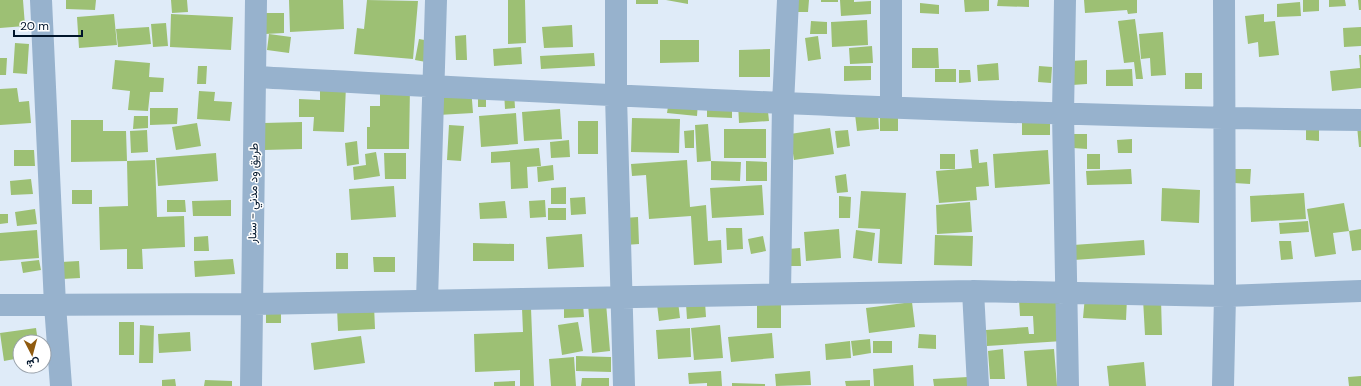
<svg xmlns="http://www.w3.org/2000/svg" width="1361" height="386" viewBox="0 0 1361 386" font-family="'DM Sans',Vazirmatn,sans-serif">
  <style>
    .building { fill: #9dc074 }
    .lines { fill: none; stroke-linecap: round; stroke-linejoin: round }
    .minor { stroke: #97b2cd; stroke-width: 22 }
    .labels { text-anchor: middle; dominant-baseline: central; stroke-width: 3; stroke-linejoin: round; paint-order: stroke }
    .street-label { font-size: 12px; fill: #00152b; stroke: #fff }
  </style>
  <rect width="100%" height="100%" fill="#dfebf8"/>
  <path class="building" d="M0,0H23L25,26L0,28Z
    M66,0H96L95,10L66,9Z
    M171,0H187L188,12L172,13Z
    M289,0H343L344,29L290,32Z
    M367,0L418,1L413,59L354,54L357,28L364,29Z
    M508,0H525L526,43L508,44Z
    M636,0H658V4H636Z
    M666,0H688V4Z
    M795,0H809L808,12H794Z
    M821,0H838V2H821Z
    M840,0H854V2L871,1V14L841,16Z
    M964,0H989V11L965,12Z
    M998,0H1029V7L997,6Z
    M1084,0H1137V13L1128,14L1127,10L1085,13Z
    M1303,0H1319V11L1303,12Z
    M1329,0H1345L1346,6L1329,7Z
    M1358,0H1361V10H1359Z
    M1300,2L1301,16L1277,17V4Z
    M920,3L939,5V14L920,13Z
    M265,13H284V33L265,34Z
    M114,14L117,45L79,48L77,17Z
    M171,14L233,17L231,50L170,47Z
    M1264,14V22L1275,21L1279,55L1259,57L1258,42L1248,44L1245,16Z
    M1135,19L1143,79H1136L1134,62L1124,63L1118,21Z
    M867,20L868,45L832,47L831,22Z
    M811,21L827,22V34H810Z
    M166,23L168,46L153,47L151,24Z
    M572,25L573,47L544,48L542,27Z
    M149,27L151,44L118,47L116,29Z
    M1361,27V46L1344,47L1343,28Z
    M1163,32L1166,75L1151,76L1150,58L1141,59L1139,34Z
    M269,34L291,37L289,53L267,50Z
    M466,35L467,60H456L455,36Z
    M818,36L821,59L808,61L805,38Z
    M419,39L430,41L426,62L415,60Z
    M660,40H699V62L660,63Z
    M15,43L29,44L27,74L13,73Z
    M872,46L873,63L850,64L849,48Z
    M521,47L522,64L494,66L493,49Z
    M912,48H938L939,68H912Z
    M770,49V77H739V50Z
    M594,53L595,66L541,69L540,56Z
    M1359,55H1361V88L1332,91L1330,71L1360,68Z
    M0,58H7L6,75H0Z
    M115,60L150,63L149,77L164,78L163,92H150L148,111L128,110L130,91L112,89Z
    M1087,60V84L1072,85L1071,61Z
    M998,63L999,80L978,81L977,65Z
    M198,66H207L206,84H197Z
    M844,66H871V80L844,81Z
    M1039,66L1052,67L1051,83L1038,82Z
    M935,69H956V82H935Z
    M1132,69L1133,86H1106V70Z
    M959,70H970L971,82L959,83Z
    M1185,73H1202V89H1185Z
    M320,85L346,86L344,132L313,131L314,117H299V99L320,100Z
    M380,86H410L409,149H367V127H370V106H380Z
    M471,87L473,113L438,115L436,90Z
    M17,88L19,102L29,101L31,123L0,125V89Z
    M199,91L215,92L214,101L232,102L230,121L197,119Z
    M478,91H486V107H478Z
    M504,91H514L515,108L505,109Z
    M669,100L698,102L697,116L667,113Z
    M707,100L732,101V118L707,117Z
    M767,102L769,121L739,123L738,103Z
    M150,108H178L177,124L150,125Z
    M560,109L562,139L524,141L522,112Z
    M878,112L879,129L857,131L855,114Z
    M516,113L518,144L481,147L479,116Z
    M880,115H898V131H880Z
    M134,116H148V128L133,129Z
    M632,118L680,119L679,153L631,152Z
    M1022,119H1050V135H1022Z
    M71,120H103V131H126L127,161L71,162Z
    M578,121H598V154H578Z
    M302,122V149L264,150V123Z
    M197,123L201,146L176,150L172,127Z
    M1306,123L1319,124V141L1306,140Z
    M708,124L711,161L697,162L695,125Z
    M449,125L464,126L461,161L447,160Z
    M1357,126H1361V147H1359Z
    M830,128L834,154L794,160L790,134Z
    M724,129H766V158H724Z
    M147,130L148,152L131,153L130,131Z
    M694,130V148H685L684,131Z
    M848,130L850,146L837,148L835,131Z
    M1074,134H1087V149L1073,148Z
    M1132,139V153H1118L1117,140Z
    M569,140L570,157L551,158L550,142Z
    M357,141L359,164L347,166L345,143Z
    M539,148L541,166L527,167L528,188L511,189L510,162L491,163V152Z
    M978,149L979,163L987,162L989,186L976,187L977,200L939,203L936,171L972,168L970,150Z
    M14,150H34L35,166H14Z
    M1048,150L1050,184L995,188L993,154Z
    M376,152L380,176L354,180L353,167L366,165L365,154Z
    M216,153L218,181L158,186L156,158Z
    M384,153H406V179H385Z
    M940,154H955V169H940Z
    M1087,154H1100V169H1087Z
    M155,160L157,217L184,216L185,247L142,249L143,269H127V249L100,250L99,207L128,206L127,161Z
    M687,160L690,207L706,205L708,241L721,240L722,263L694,265L691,216L649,219L646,175L632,176L631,164Z
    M711,161L741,162L740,181L711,180Z
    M746,161L767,162V181H746Z
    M553,165L554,180L538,182L537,167Z
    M1131,169L1132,184L1087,185L1086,171Z
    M1234,169H1251L1250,184L1234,183Z
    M846,174L848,192L837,193L835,176Z
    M31,179L33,194L11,195L10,181Z
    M762,185L764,215L712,218L710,188Z
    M394,186L396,217L351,220L349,189Z
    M566,187V204H551V188Z
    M1162,188L1200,190L1199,223L1161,221Z
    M72,190H92V204H72Z
    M861,191L906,193L902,264L878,263L880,229L858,228Z
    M1304,193L1306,219L1251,222L1250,196Z
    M839,196L851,197L850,218H839Z
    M585,197L586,214L571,215L570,198Z
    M167,200H185L186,212H167Z
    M231,200V216H193L192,201Z
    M545,200L546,217L530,218L529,201Z
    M505,201L507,218L480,219L479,203Z
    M970,202L972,232L937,234L936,205Z
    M1344,203L1349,231L1333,233L1336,254L1315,257L1307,209Z
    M548,208H566V220H548Z
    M35,209L37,224L17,226L15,212Z
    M0,214H8V223L0,224Z
    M638,217L639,244L625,245L624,218Z
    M1308,221L1309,232L1280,234L1279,223Z
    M726,228H742L743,249L727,250Z
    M839,229L841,258L806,261L804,232Z
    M1361,229V250L1352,251L1349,231Z
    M37,230L39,258L0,261V233Z
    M856,230L875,233L872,261L853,258Z
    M582,234L584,267L548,269L546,237Z
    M935,235L973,236L972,266L934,265Z
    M208,236L209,251H194V237Z
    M763,236L766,251L751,254L748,239Z
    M1144,240L1145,255L1074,260L1073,245Z
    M1279,241H1291L1293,259L1281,260Z
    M473,243L514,244V261H473Z
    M800,248L801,266H789L788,249Z
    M336,253H348V269H336Z
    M373,257H395V272H374Z
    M233,259L235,274L195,277L194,261Z
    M39,260L41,270L23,273L21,262Z
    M79,261L80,278L62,279L61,262Z
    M1085,296L1127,298L1126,320L1083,318Z
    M1059,297L1063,341L987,346L986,330L1028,327L1029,334H1034L1033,316H1020L1019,300Z
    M1143,299H1161L1162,335H1145Z
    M678,301L680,318L659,321L657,304Z
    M705,302L706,317L687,319L686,304Z
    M757,302H781V328H757Z
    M912,302L915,327L869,333L866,308Z
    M606,303L610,351L592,353L588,304Z
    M583,304L584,317L564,318V305Z
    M374,305L375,329L338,331L337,308Z
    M266,308H281V323H266Z
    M522,308H531L534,386H520V370L475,372L474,334L523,332Z
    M119,322H134V355H119Z
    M578,322L583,351L562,355L558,325Z
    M140,325L154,326L153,363H139Z
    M720,325L723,358L694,360L691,328Z
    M36,328L38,342H20V358L4,361L0,333Z
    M690,328L691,357L658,359L656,330Z
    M190,332L191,351L159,353L158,334Z
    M772,333L774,358L731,362L728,337Z
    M919,334L936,335V349L918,348Z
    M361,336L365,363L314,370L311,343Z
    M870,339L871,353L853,356L851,341Z
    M850,341L851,358L826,360L825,344Z
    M873,341H892V353H873Z
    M1003,349L1005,379H990L988,351Z
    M1054,349L1057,386H1027L1024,351Z
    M576,356L611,357V372L576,371Z
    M574,357L576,386H551L549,359Z
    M1144,362L1146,386H1109L1107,366Z
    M913,365L914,386H874L873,369Z
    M721,371L722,386H707V383L689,384L688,373Z
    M810,371L811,385L776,386L775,374Z
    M1361,376V386H1349L1348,377Z
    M968,377L969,386H934L933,379Z
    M582,378H609V386H581Z
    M175,379L176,386H162V380Z
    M205,380L232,381V386H204Z
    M870,380V386H846L845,381Z
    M515,381V386H494V382Z
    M732,383L765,384V386H732Z"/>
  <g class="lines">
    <path class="minor" d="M41,0L55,305L61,386
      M616,0V96L624,386
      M1065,0L1063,113L1068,386
      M255,77C623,96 992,116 1361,120
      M891,107V0
      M973,291L978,386
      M780,293L783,104L788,0
      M427,300L436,0
      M0,305L251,304L973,291L1225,296L1361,291
      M251,386L256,0
      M1223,386L1225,296L1224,0"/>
  </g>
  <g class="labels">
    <g class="street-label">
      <text transform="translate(253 193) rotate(-89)">طريق ود مدني - سنار</text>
    </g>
  </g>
  <g transform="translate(32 354) rotate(174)"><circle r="19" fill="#ffffff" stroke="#99a1aa"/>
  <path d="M0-3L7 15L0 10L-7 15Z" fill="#905b0f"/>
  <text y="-6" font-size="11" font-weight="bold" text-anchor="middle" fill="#00152b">ش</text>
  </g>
  <path d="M14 30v6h68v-6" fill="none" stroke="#00152b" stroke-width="2"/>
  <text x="20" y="30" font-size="12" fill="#00152b" stroke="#ffffff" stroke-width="3" paint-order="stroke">20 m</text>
</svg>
